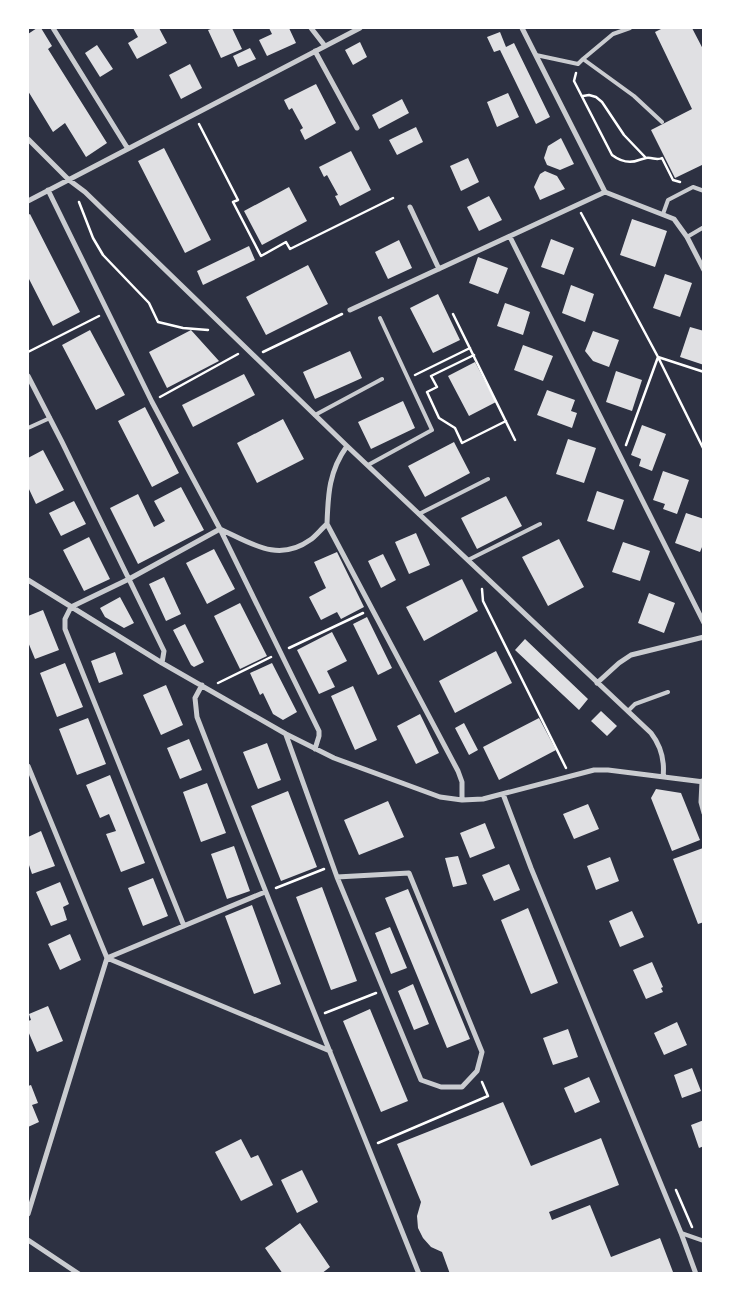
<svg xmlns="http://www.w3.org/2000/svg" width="731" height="1301" viewBox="0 0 731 1301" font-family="Figtree,sans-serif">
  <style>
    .building { fill: #e0e0e3 }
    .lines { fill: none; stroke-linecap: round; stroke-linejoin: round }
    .path { stroke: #fff; stroke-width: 2.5 }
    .service { stroke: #caccd0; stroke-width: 4 }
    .minor { stroke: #caccd0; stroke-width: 5 }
  </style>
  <rect width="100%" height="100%" fill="#2d3142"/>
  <path class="building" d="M37,28H41L52,46L48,49L107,143L86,157L65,123L53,132L28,91V34Z
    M133,28H159L167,43L137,59L128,43L138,37Z
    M214,28H232L242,49L221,58L208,30Z
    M269,28H289L296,43L267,56L259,40L272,34Z
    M663,28H692L704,51V164L675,178L651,130L692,109L655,32Z
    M500,32L506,47L514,43L550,117L536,124L500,50L494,52L487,37Z
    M360,42L367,57L353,65L345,50Z
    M97,45L113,69L100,77L85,53Z
    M250,48L256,59L238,67L233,56Z
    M190,64L202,88L181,99L169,75Z
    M316,84L336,123L305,140L300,130L303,128L292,108L289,110L284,100Z
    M508,93L519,117L497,127L487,102Z
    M402,99L409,113L379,129L372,115Z
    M416,127L423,142L397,155L389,140Z
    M561,138L574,164L560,170L547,165L544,158L548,146Z
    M164,148L211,240L185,253L138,161Z
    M351,151L371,190L340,206L335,196L338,195L327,175L324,177L319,167Z
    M468,158L479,182L461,191L450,166Z
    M545,171L557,176L565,189L540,200L534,187L540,174Z
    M289,187L307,221L262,245L244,211Z
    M489,196L502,220L479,231L467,207Z
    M30,214L80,312L53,326L28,277V215Z
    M632,219L667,231L655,267L620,255Z
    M551,239L574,248L564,275L541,267Z
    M399,240L412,268L388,279L375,252Z
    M249,246L255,260L203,285L197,271Z
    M478,257L508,268L498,294L469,283Z
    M308,265L328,304L266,335L246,297Z
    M665,274L692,283L680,317L653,308Z
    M571,285L594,294L585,322L562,313Z
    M438,294L460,340L433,353L410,308Z
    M505,303L530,312L523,335L497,326Z
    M690,327L704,331V365L680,357Z
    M90,330L125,395L96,410L62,345Z
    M191,330L219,361L167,388L149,352Z
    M593,331L619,340L609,367L593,361L585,351Z
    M523,345L553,356L543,381L514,370Z
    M350,351L362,378L315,399L303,372Z
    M475,362L496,402L469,416L448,376Z
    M616,371L642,380L632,411L606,402Z
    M244,374L255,395L193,427L182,405Z
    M547,390L575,400L571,411L577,413L572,428L537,415Z
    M403,401L415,428L371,449L358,422Z
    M145,407L179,473L152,487L118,421Z
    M283,419L304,459L257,483L237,443Z
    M642,425L666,434L652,471L639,466L641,459L631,455Z
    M568,439L596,448L584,483L556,474Z
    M454,442L470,473L425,497L408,466Z
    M43,450L64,490L36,504L28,487V458Z
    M663,471L689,480L677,514L663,509L665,504L653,500Z
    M181,487L204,530L138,564L110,508L138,494L154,527L165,521L154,501Z
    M597,491L624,500L614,530L587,521Z
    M506,496L522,526L477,549L461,518Z
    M74,501L86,524L61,536L49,513Z
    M686,513L704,519V542L700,552L675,543Z
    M416,533L430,565L409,574L395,542Z
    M89,537L110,579L84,591L63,550Z
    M559,539L584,587L548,606L522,557Z
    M623,542L650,551L640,581L612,572Z
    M214,549L235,589L207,604L186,563Z
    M337,552L364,607L341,619L337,612L321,620L309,597L326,588L314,562Z
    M383,554L396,580L381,588L368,561Z
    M164,577L181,614L166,621L149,584Z
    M462,579L478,611L424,641L406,607Z
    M649,593L675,603L664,633L638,623Z
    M120,597L134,623L124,628L105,617L100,608Z
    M240,603L267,656L240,669L214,616Z
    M43,610L59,650L35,659L28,642V616Z
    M367,617L392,668L378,675L353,624Z
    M185,624L204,662L194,667L191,665L173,630Z
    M332,632L347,661L327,671L335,687L319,694L297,650Z
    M525,639L588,699L579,710L515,650Z
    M496,651L512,683L455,713L439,681Z
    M115,652L123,674L99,683L91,661Z
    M65,663L83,707L57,717L40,673Z
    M272,663L297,712L283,720L273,714L263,693L260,695L250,673Z
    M166,685L183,725L161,735L143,695Z
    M353,686L377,740L355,750L331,696Z
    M601,711L617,726L607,736L591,721Z
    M420,714L439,753L416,764L397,726Z
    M88,718L106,764L77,775L59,729Z
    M539,718L556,750L499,780L483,747Z
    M464,723L478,750L469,755L455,728Z
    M189,739L202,770L180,779L167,748Z
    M267,743L281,780L258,789L243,752Z
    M110,775L145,863L121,872L106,834L116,831L109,814L100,818L86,785Z
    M207,783L226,833L201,842L183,792Z
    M656,789L681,793L700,840L672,851L651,798Z
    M288,791L317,867L281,881L251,806Z
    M388,801L404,837L359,855L344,820Z
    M588,804L599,829L574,839L563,814Z
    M485,823L495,848L470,858L460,833Z
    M41,831L55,866L32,874L28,862V837Z
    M234,846L250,891L227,899L211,854Z
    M703,848L704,922L698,924L673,859Z
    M458,856L467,884L453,887L445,858Z
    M610,857L619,881L596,890L587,866Z
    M509,864L520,890L494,901L482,875Z
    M153,878L168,916L143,926L128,888Z
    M60,882L69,904L63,907L67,920L51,926L36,892Z
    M322,887L357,981L331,990L296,897Z
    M408,889L470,1039L447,1048L385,898Z
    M252,905L281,984L254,994L225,916Z
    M528,908L558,983L531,994L501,920Z
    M632,911L644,937L620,947L609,921Z
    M390,927L407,968L391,974L375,933Z
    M70,934L81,960L60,970L48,944Z
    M652,962L663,987L661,988L663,992L646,999L633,970Z
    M413,984L429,1024L414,1030L398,991Z
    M48,1006L63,1041L37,1052L28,1031V1021L31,1020L29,1014Z
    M370,1009L408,1101L381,1112L343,1021Z
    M677,1022L687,1045L664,1055L654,1033Z
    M568,1029L578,1057L553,1065L543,1038Z
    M692,1068L701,1091L682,1098L674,1075Z
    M589,1077L600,1102L575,1113L564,1088Z
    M31,1085L38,1103L32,1105L39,1122L28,1127V1086Z
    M503,1102L531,1166L601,1138L619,1185L549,1212L552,1220L590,1205L611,1257L660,1238L673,1272L670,1274H450L442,1252L431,1247L423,1238L418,1228L417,1216L421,1202L397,1144Z
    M704,1120V1146L699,1148L691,1125Z
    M241,1139L251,1158L258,1155L273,1185L241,1201L215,1152Z
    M302,1170L318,1202L297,1213L281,1180Z
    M300,1223L330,1267L321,1274H283L265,1248Z"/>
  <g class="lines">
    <path class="path" d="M576,73L574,81L612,155C620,161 629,164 639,160C639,160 646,158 646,158C653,157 656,161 662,158L673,180L680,182
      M583,96L589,95L596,97L602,102L624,135L646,158
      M199,124L238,200L233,202L261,256L286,242L290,249L393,198
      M79,202L93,238L103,255L149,303L158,322L183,328L208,330
      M581,213L658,357L704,450
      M453,314L515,440
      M28,352L99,316
      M263,352L342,314
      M474,355L431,376L437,387L427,392L439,418L455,428L462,443L506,421
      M415,375L470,348
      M160,397L238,354
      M626,445L658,357L704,372
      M482,589L483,601L566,768
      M289,648L363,613
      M218,683L271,657
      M276,888L324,869
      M325,1013L376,993
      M378,1143L488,1096L482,1082
      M676,1190L692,1227"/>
    <path class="service" d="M536,55L578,64L583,59L634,96L662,122
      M583,59L613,34L630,28
      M663,214L668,200L693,187L704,191
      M687,237L704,227
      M315,415L382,379
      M28,428L50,418
      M368,465L432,430L380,318
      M419,514L488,479
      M468,560L540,524
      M628,711L635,704L668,692
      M681,1233L704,1241"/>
    <path class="minor" d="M53,28L128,149
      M311,28L325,46
      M522,28L605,192L674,219L687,237L704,270
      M315,51L357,128
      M28,139L69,180L85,192L347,446L651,733C661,746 665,760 663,777
      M48,190L152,402L220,529L319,731V736L315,749
      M28,201L360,28
      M410,207L439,269
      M510,237L704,623
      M350,310L605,192
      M28,376L62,442L164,651L162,663
      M347,446C329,471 328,494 327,524L458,771L462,782V800
      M220,529C251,543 278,563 310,540C316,536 321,529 327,524
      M28,580L162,663L286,734L334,758L440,797L462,800L483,799L594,770H608L704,782
      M71,607L65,619V629L184,926
      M71,607L129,579L220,529
      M597,683L619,663L631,655L704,637
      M202,685L195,698L197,717C269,903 345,1088 419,1274
      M286,735L337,877L421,1080L441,1087H462L477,1071L482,1052L409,873L337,877
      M28,766L107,958L265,892
      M702,781L701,802L704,813
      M503,794L531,868L681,1233L696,1274
      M28,1214L107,958L330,1051
      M28,1240L79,1274"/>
  </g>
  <rect width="731" height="1301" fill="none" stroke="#ffffff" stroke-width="58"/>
</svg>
